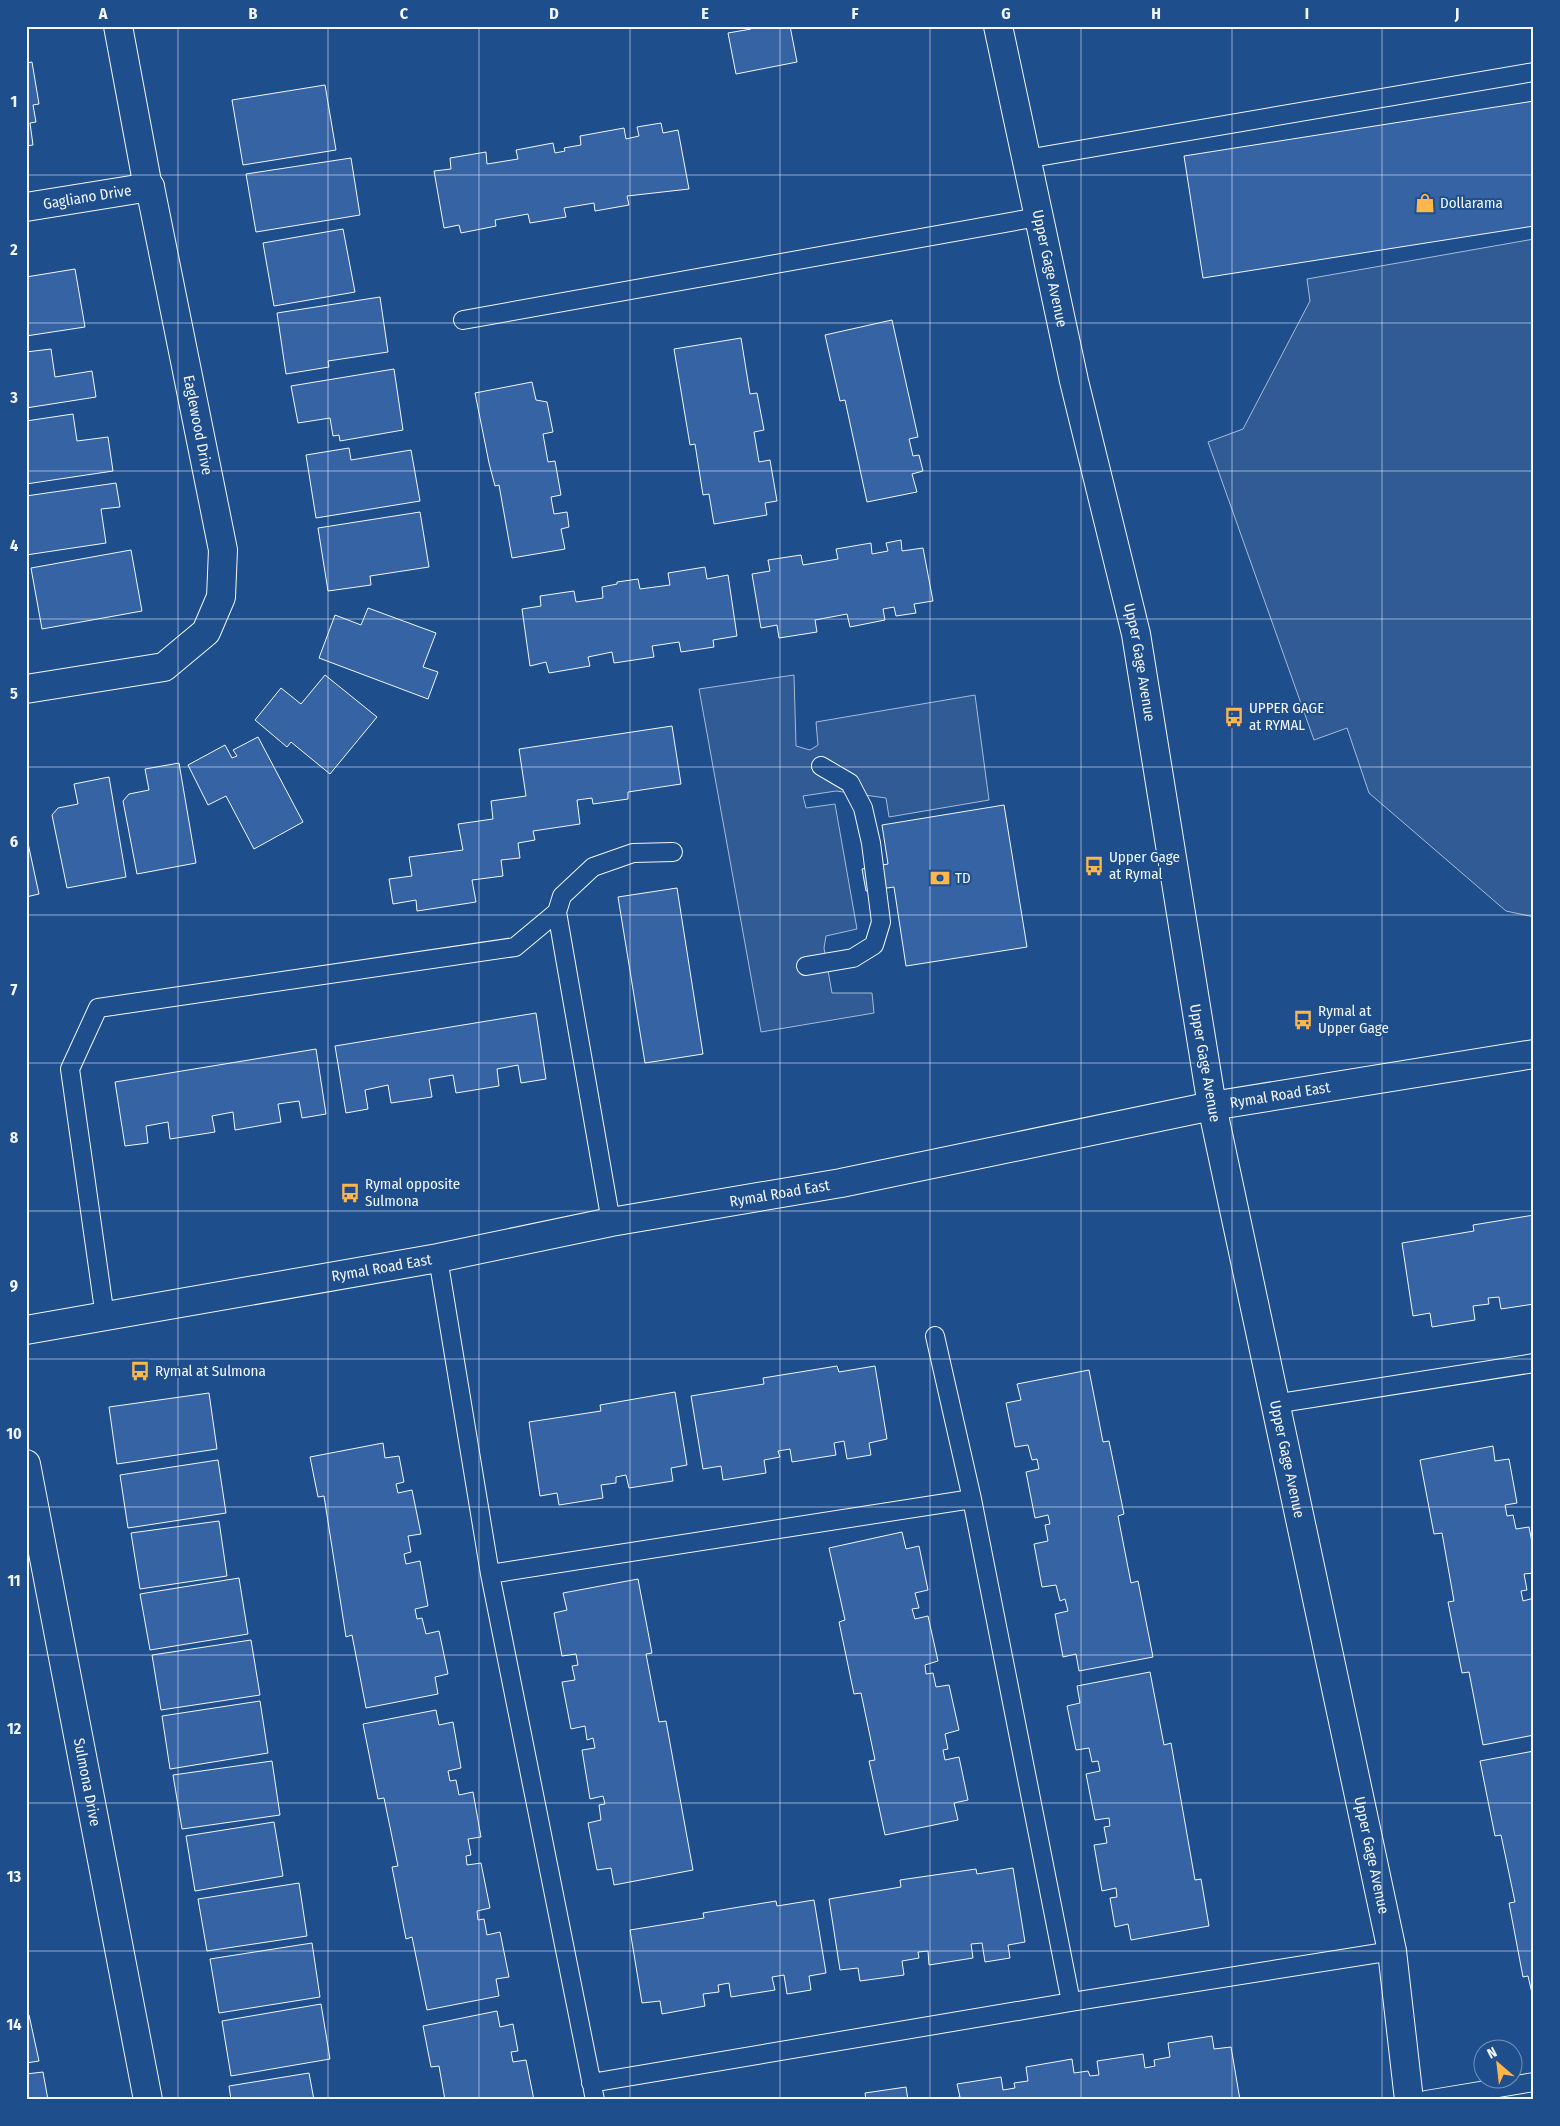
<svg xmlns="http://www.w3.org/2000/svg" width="1560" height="2126" viewBox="0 0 1560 2126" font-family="'Fira Sans Condensed',sans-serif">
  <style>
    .parking { fill: #305b95; stroke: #a8bbd7 }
    .building { fill: #3563a3; stroke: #f2f6ff }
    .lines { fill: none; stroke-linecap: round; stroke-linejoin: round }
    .lane-casing { stroke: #f2f6ff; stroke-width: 20 }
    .street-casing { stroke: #f2f6ff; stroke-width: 30 }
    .secondary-casing { stroke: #f2f6ff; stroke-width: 30 }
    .lane { stroke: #1f4e8c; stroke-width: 18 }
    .street { stroke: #1f4e8c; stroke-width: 28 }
    .secondary { stroke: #1f4e8c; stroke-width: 28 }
    .grid { fill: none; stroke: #f2f6ff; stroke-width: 1; stroke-opacity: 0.55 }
    .labels { text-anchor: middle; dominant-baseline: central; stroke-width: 4; stroke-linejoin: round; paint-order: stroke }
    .street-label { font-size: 15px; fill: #f2f6ff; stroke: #1f4e8c }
    .poi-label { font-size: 15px; fill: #f2f6ff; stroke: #1f4e8c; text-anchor: start }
    .neatline { fill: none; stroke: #f2f6ff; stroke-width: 2 }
    .grid-label { font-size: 16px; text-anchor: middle; font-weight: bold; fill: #f2f6ff }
  </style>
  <rect width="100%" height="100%" fill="#1f4e8c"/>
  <path class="parking" d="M1534,239V917L1506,911L1369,793L1347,728L1314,740L1208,442L1243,429L1310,301L1307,279Z
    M794,675L796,746L810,750L818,745L816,722L975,695L989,800L889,817L886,798L836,791L803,796L806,808L835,804L857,929L826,936L824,948L832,993H872L874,1013L761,1032L699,689Z"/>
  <path class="building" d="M751,26H790L797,62L736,74L728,33L751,29Z
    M32,62L39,104L33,105L36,122L30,123L33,145L26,146V63Z
    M325,85L336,150L243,165L232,100Z
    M1534,101V226L1203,278L1184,156Z
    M661,123L663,133L678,130L689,189L627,196L629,205L595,211L594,203L564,208L566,217L530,223L528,214L495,220L496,226L461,233L459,225L444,228L434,171L451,169L450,158L486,152L487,164L518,159L516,150L553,143L555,153L565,151L564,148L581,145L580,136L624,128L626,139L639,136L637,127Z
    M351,158L360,215L256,232L246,174Z
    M343,229L355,292L274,306L263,243Z
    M75,269L85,327L26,336V277Z
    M380,297L388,352L328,361L329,367L286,374L277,313Z
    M892,320L918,437L909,439L913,456L919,455L923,471L912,474L917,492L867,502L845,400L840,401L825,335Z
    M741,338L750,394L757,393L764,430L754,432L759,462L770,460L777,501L765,503L767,515L714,524L709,494L703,495L695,444L690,445L674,349Z
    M51,349L55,377L92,371L96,397L26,408V352Z
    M394,369L403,430L340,441L339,435L333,436L330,418L298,423L291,386Z
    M532,382L536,400L547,402L553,432L543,434L548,462L555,461L561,495L551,497L554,514L567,512L569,527L561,529L565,549L512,558L499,485L495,486L489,463L475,393Z
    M73,414L77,441L108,437L113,471L26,484V421Z
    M349,448L351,460L411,450L420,501L316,518L306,455Z
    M116,483L120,507L101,509L106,543L26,555V496Z
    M420,512L429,567L370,576L371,585L328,591L318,528Z
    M901,540L902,551L923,548L933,601L914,604L916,613L896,616L894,607L883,609L885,620L850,627L847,614L815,620L817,632L779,638L777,625L761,628L752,574L770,571L768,560L801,555L803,565L838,559L836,549L871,543L872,554L888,551L886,543Z
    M131,550L142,611L42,629L31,568Z
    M705,567L707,579L728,575L737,636L713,640L714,647L681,652L679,642L652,646L654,657L614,663L612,652L588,657L590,666L549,673L546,662L530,666L522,609L541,606L540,596L574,591L576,602L603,598L602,587L617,584V582L638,579L640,589L670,585L668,573Z
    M368,608L436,633L423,667L438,672L428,699L319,658L335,615L361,625Z
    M325,675L377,717L330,774L291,742L287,747L255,720L281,688L301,704Z
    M672,726L681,784L628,792V799L593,804L592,798L577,800L580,824L533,831L535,840L518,843L520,858L501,860L503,876L472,880L476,902L417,911L416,900L393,904L389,879L412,876L409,857L463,850L458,824L493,819L491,801L526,796L519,749Z
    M258,737L303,822L254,849L226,796L208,805L188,765L225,745L232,758L237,756L233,750Z
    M179,763L196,863L137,874L123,801L129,794L149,790L145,769Z
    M109,777L126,877L67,888L52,815L58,808L78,804L74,784Z
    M1004,805L1027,947L906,966L894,887L866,891L862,869L888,864L882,825Z
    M26,834L39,894L26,897Z
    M677,888L703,1054L645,1063L618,897Z
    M536,1013L546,1079L521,1083L518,1065L497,1069L499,1086L456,1093L453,1075L429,1079L432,1097L391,1103L388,1085L365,1090L368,1109L346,1113L335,1046Z
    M316,1049L326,1114L302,1118L299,1101L278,1104L281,1122L235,1130L233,1112L212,1116L215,1132L170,1139L168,1122L146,1126L148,1143L125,1146L115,1082Z
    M1534,1215V1304L1501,1309L1499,1297L1488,1298L1489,1304L1473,1306L1475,1320L1432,1327L1430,1313L1413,1316L1402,1243L1474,1231L1473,1225Z
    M837,1366L839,1372L875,1366L887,1439L869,1443L871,1455L847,1459L844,1441L834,1443L836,1455L792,1462L790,1449L778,1451L780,1457L764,1460L766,1473L723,1480L721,1466L703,1469L691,1396L764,1384L763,1378Z
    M1089,1370L1103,1442L1109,1441L1124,1514L1118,1516L1131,1583L1138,1581L1153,1657L1079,1671L1076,1654L1063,1657L1055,1614L1068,1611L1065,1599L1060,1601L1056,1585L1042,1587L1034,1544L1048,1541L1045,1525L1050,1524L1048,1515L1035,1518L1026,1472L1039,1469L1037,1459L1032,1460L1028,1445L1015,1447L1006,1403L1021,1400L1017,1384Z
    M675,1392L687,1465L671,1468L673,1481L629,1488L626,1475L616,1477V1483L601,1485L603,1498L559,1505L557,1493L540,1496L529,1422L601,1411L600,1405Z
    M209,1393L217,1449L117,1464L109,1407Z
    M383,1443L385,1458L399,1456L404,1482L396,1484L398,1493L412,1490L421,1534L408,1536L411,1552L404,1554L406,1564L420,1561L428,1606L415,1609L417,1619L422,1618L426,1634L439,1631L448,1674L435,1677L438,1694L366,1708L352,1635L346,1637L324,1496L318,1497L310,1457Z
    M1493,1446L1495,1461L1509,1459L1517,1503L1505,1505L1507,1516L1513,1515L1516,1529L1529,1527L1534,1553V1573L1524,1574L1527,1590L1521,1591L1523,1601L1534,1598V1646H1532L1534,1654V1735L1483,1745L1469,1672L1462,1673L1448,1602L1454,1601L1442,1533L1434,1534L1420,1460Z
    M218,1460L226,1513L128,1528L120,1475Z
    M219,1521L227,1576L140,1589L131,1533Z
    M902,1532L906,1549L919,1546L928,1590L915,1593L919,1608L912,1609L915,1619L928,1616L938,1661L925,1665L926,1674L933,1673L936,1687L949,1685L959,1730L945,1734L948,1749L943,1750L945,1760L959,1757L968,1800L954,1803L958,1820L885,1835L869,1761L875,1760L861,1693L854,1694L839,1622L845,1620L829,1548Z
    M239,1578L248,1634L150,1650L140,1594Z
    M638,1579L652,1653L646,1654L659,1722L666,1721L693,1870L614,1885L611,1868L597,1870L588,1823L601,1820L599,1805L605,1804L603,1796L590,1799L582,1750L595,1748L593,1738L587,1740L585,1726L571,1729L562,1682L575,1680L572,1666L578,1665L576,1654L562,1656L554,1613L567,1610L563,1593Z
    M251,1640L260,1695L161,1710L152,1655Z
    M1150,1672L1164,1745L1171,1743L1195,1880L1201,1879L1209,1926L1131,1940L1128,1924L1115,1927L1110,1898L1117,1897L1116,1888L1102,1891L1094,1845L1107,1843L1104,1827L1110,1826L1109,1818L1095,1820L1086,1774L1100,1771L1098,1761L1092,1762L1089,1748L1076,1750L1067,1706L1080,1703L1077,1686Z
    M260,1701L268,1753L170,1769L162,1716Z
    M436,1710L439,1725L453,1722L461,1768L448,1771L450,1781L456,1780L459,1795L473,1792L481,1837L468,1839L471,1855L466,1856L467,1865L481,1863L490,1908L477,1911L478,1920L484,1919L487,1935L500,1932L509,1977L496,1979L499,1996L427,2010L412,1937L406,1939L392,1867L398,1866L384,1798L378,1799L363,1724Z
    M1534,1751V2002L1528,1976L1523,1977L1509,1903L1515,1902L1501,1835L1495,1836L1480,1761Z
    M272,1761L280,1815L182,1829L173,1775Z
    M274,1822L283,1876L195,1891L186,1836Z
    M1013,1868L1025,1942L1008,1945L1010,1958L985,1962L982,1943L971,1944L973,1958L929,1965L928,1951L918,1952L919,1958L902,1961L904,1975L860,1981L858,1968L840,1970L829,1899L901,1887L900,1880L976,1869L977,1874Z
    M299,1883L307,1936L207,1951L198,1899Z
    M814,1900L826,1973L809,1976L811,1990L787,1994L784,1975L772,1977L775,1990L731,1997L729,1983L718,1985L719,1992L703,1994L705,2006L662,2014L660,2001L642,2003L630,1930L704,1918L703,1913L776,1901L777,1906Z
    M312,1943L320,1997L219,2013L210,1959Z
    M321,2004L330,2059L231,2076L222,2021Z
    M497,2011L500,2027L513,2024L518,2051L511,2052L513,2062L526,2060L534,2100H445L439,2066L431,2067L423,2026Z
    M26,2015H29L39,2061L26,2063Z
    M1212,2036L1214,2049L1231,2047L1240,2100H943L960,2097L957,2084L1001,2077L1003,2090L1015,2088L1014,2083L1028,2081L1026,2067L1072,2059L1074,2073L1088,2071L1090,2076L1099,2075L1097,2061L1143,2054L1145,2068L1155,2066L1154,2060L1170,2057L1168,2043Z
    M43,2072L48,2100H26V2074Z
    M309,2073L314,2100H231L229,2086Z
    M906,2087L908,2100H866L865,2093Z"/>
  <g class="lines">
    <defs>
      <path id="lane" d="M1026,159L1534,72
        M463,320L1038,217
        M806,966L853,958L874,945L881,922L871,843L863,808L850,783L821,766
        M611,1222L557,912L562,896L593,867L633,853L673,852
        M438,1258L490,1574L595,2100
        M105,1317L70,1069L98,1008L515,947L557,912
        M935,1336L972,1499L1071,2002
        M1274,1404L1534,1363
        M490,1574L972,1499
        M591,2083L1071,2002L1392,1951
        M1426,2100L1534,2082"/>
      <g id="street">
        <path id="s1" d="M26,207L150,187"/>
        <path d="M26,689L164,667L206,632L221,597L223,550L150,187L147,182L118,26"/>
        <path id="s2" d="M1212,1106L1392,1951L1409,2100"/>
        <path id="s3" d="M26,1464L148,2100"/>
      </g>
      <g id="secondary">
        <path id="s4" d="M998,26L1074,381L1136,634L1212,1106"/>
        <path id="s5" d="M26,1330L438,1258L611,1222L841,1183L1212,1106L1534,1054"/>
      </g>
    </defs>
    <use href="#lane" class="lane-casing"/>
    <use href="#street" class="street-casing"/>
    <use href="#secondary" class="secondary-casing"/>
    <use href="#lane" class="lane"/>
    <use href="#street" class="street"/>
    <use href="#secondary" class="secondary"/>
  </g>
  <path class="grid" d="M178,26V2100M328,26V2100M479,26V2100M630,26V2100M780,26V2100M930,26V2100M1081,26V2100M1232,26V2100M1382,26V2100M26,175H1534M26,323H1534M26,471H1534M26,619H1534M26,767H1534M26,915H1534M26,1063H1534M26,1211H1534M26,1359H1534M26,1507H1534M26,1655H1534M26,1803H1534M26,1951H1534"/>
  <defs>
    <symbol id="shop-bare" viewBox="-9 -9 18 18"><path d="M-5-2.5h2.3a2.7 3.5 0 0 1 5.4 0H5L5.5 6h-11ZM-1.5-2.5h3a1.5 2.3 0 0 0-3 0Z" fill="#ffb74d" stroke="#1f4e8c" stroke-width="2.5" paint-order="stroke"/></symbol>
    <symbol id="bus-bare" viewBox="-9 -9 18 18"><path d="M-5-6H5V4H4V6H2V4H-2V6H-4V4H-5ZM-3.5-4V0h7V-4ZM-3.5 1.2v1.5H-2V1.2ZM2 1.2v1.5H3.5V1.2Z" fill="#ffb74d" stroke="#1f4e8c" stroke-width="2.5" paint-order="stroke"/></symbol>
    <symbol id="bank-bare" viewBox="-9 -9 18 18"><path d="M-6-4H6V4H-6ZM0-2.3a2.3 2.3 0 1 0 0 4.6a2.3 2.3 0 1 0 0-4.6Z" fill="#ffb74d" stroke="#1f4e8c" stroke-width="2.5" paint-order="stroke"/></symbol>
  </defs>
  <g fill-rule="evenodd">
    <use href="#shop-bare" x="1411" y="189" width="28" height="28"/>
    <use href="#bus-bare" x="1220" y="703" width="28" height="28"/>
    <use href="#bus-bare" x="1080" y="852" width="28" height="28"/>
    <use href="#bank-bare" x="926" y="864" width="28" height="28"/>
    <use href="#bus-bare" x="1289" y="1006" width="28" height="28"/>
    <use href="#bus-bare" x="336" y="1179" width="28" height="28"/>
    <use href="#bus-bare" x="126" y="1357" width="28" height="28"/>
  </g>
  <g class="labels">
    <g class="street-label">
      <text stroke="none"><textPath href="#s1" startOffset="62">Gagliano Drive</textPath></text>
      <text stroke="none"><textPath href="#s4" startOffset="248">Upper Gage Avenue</textPath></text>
      <text transform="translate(198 425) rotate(79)">Eaglewood Drive</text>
      <text stroke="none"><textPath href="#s4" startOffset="652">Upper Gage Avenue</textPath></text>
      <text transform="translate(1205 1063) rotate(80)">Upper Gage Avenue</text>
      <text stroke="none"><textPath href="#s5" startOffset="1276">Rymal Road East</textPath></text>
      <text stroke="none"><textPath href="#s5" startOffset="766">Rymal Road East</textPath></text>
      <text stroke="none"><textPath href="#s5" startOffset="361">Rymal Road East</textPath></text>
      <text stroke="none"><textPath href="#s2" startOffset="361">Upper Gage Avenue</textPath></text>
      <text stroke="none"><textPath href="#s3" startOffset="324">Sulmona Drive</textPath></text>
      <text stroke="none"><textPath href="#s2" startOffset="766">Upper Gage Avenue</textPath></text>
    </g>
    <g class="poi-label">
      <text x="1440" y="203">Dollarama</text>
      <text x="1249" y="708">UPPER GAGE<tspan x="1249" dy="17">at RYMAL</tspan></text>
      <text x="1109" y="857">Upper Gage<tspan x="1109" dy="17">at Rymal</tspan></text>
      <text x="955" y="878">TD</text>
      <text x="1318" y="1011">Rymal at<tspan x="1318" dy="17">Upper Gage</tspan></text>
      <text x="365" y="1184">Rymal opposite<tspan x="365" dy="17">Sulmona</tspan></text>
      <text x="155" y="1371">Rymal at Sulmona</text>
    </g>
  </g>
  <rect width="1560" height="2126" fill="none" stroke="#1f4e8c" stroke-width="55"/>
  <g transform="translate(1498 2064) rotate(332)"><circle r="24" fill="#1f4e8c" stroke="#7391ba"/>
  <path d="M0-4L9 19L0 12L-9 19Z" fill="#ffb74d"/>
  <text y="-8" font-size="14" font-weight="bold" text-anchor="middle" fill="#f2f6ff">N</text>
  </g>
  <rect x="28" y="28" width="1504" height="2070" class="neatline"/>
  <g class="grid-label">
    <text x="103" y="19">A</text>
    <text x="253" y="19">B</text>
    <text x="404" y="19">C</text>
    <text x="554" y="19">D</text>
    <text x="705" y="19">E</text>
    <text x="855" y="19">F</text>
    <text x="1006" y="19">G</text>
    <text x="1156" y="19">H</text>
    <text x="1307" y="19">I</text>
    <text x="1457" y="19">J</text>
    <text x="14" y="107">1</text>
    <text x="14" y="255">2</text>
    <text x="14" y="403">3</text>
    <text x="14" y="551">4</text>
    <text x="14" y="699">5</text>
    <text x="14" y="847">6</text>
    <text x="14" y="995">7</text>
    <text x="14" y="1143">8</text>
    <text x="14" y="1291">9</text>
    <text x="14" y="1439">10</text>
    <text x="14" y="1586">11</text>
    <text x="14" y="1734">12</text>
    <text x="14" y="1882">13</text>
    <text x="14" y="2030">14</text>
  </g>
</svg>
